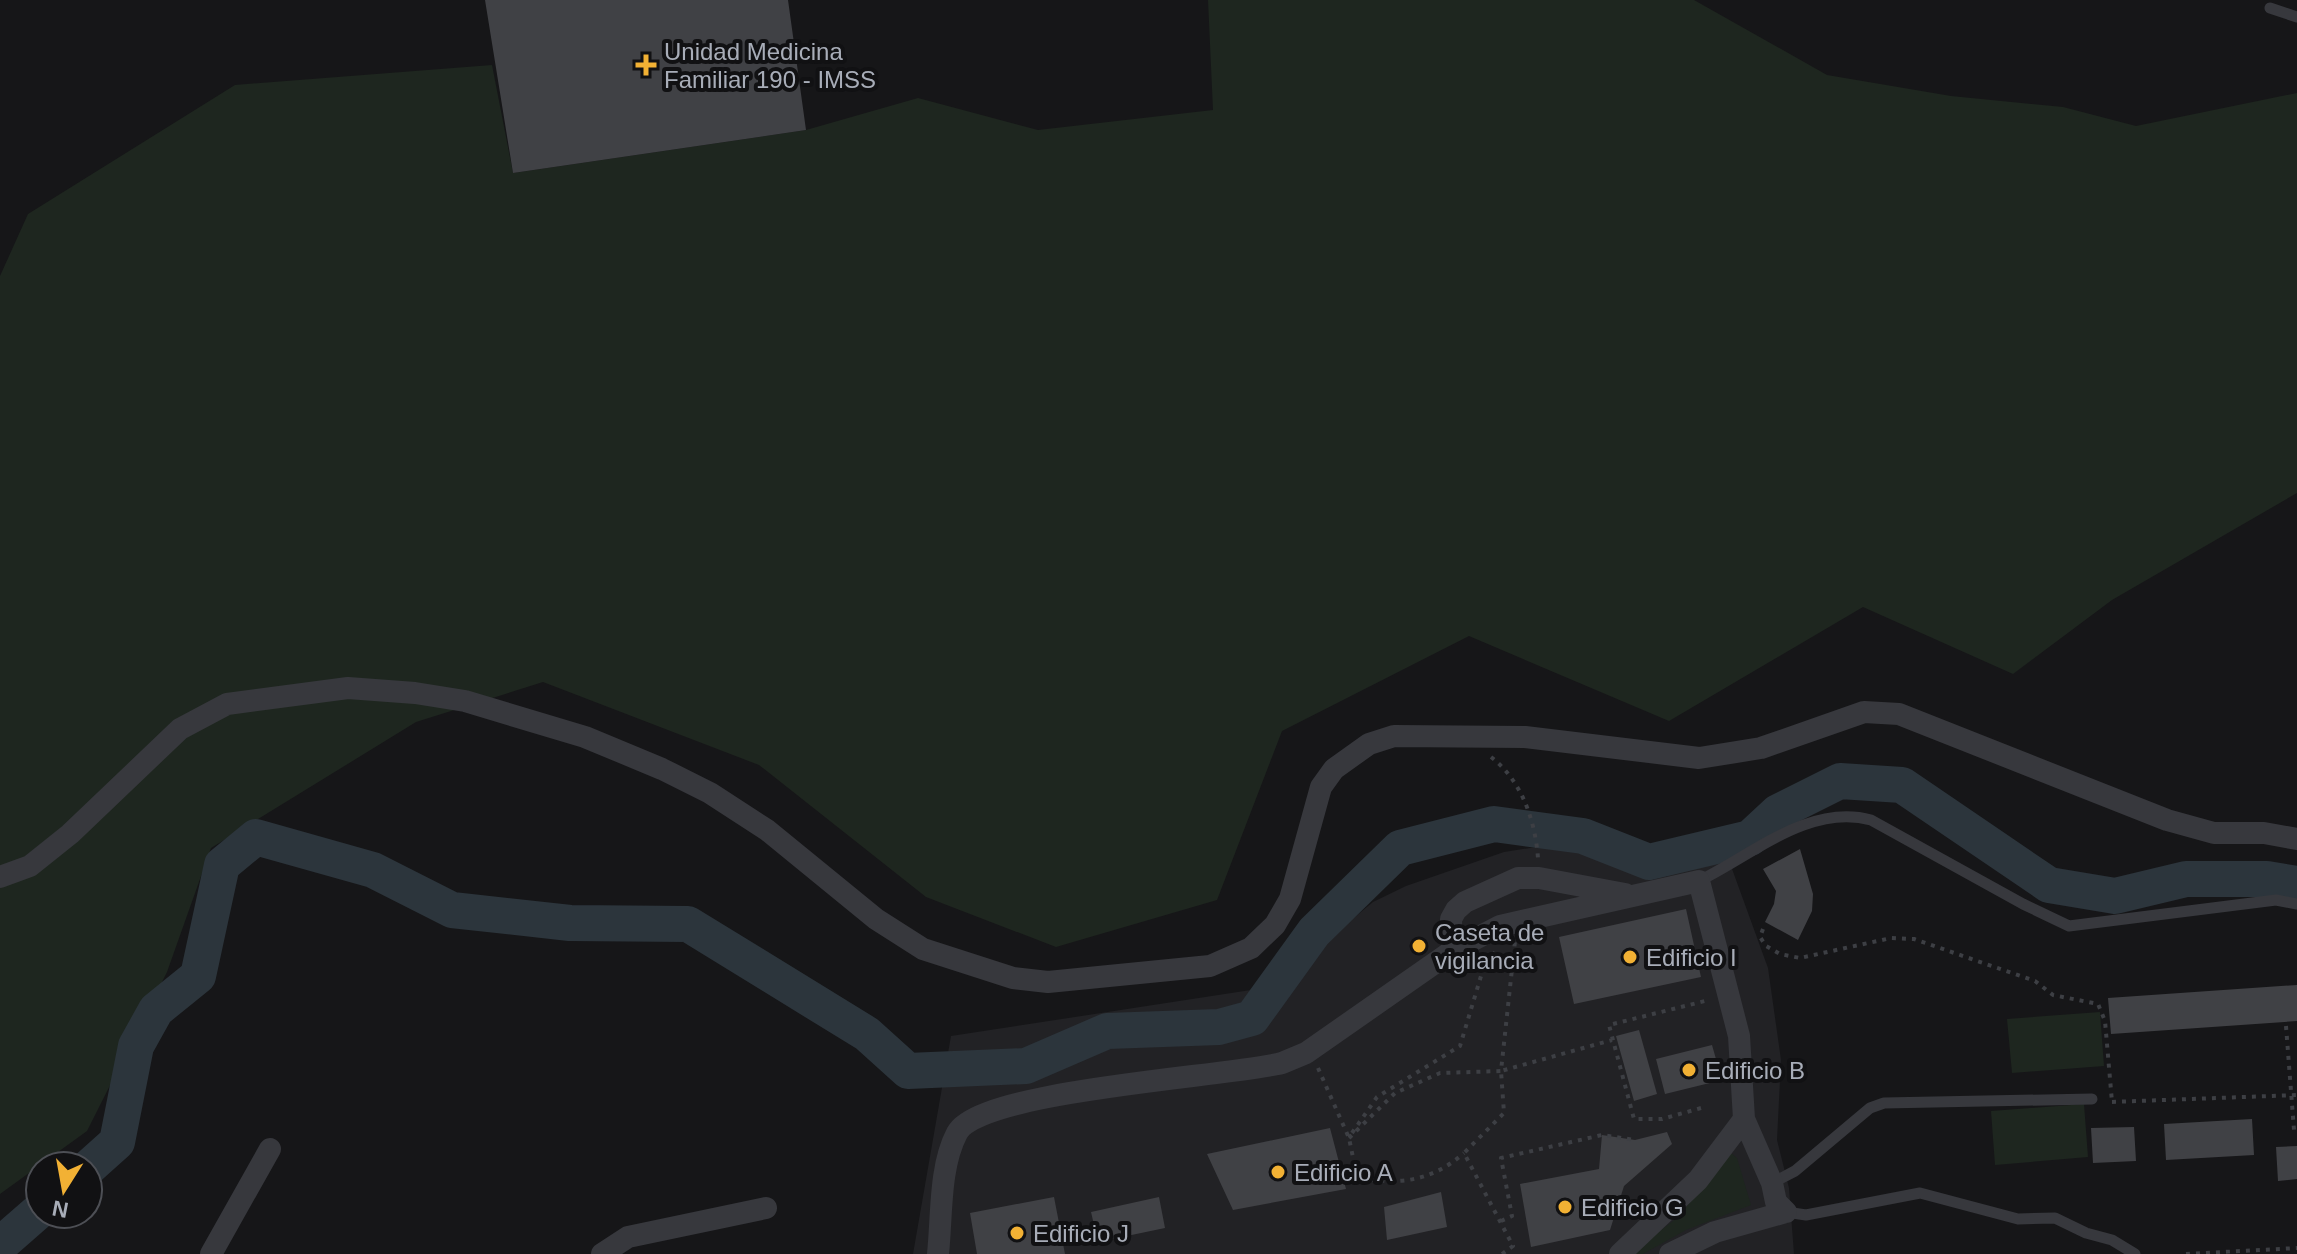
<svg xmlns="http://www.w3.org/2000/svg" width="2297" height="1254" viewBox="0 0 2297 1254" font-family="Arial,sans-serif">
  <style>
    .built { fill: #222225 }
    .green { fill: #1e261f }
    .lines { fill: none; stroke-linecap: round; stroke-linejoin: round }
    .river { stroke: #2c353c; stroke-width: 36 }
    .building { fill: #404145 }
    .path { stroke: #3d3f44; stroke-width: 4; stroke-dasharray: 4 6; stroke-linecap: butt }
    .lane { stroke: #37383d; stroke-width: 11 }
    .street { stroke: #37383d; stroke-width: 22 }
    .poi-dot { fill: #f2b134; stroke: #111113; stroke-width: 3 }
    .labels { text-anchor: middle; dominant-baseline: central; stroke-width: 8; stroke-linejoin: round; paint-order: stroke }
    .poi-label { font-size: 24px; fill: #a8adb8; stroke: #111113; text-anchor: start }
  </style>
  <rect width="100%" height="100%" fill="#161618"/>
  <path class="built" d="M1575,841L1649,862L1723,844L1768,968L1781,1060L1777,1140L1789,1188L1794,1254H913L951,1036L1297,983L1326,941L1373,902L1406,886L1504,852Z"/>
  <path class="green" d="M1208,0H1694L1827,75L1951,96L2063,107L2136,126L2297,93V493L2112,600L2013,674L1863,607L1669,721L1469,636L1282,731L1217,900L1056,947L926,897L759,765L543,682L416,722L211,848L167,972L87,1131L0,1194V276L28,214L235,85L492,65L513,173L806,130L918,98L1038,130L1213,110Z
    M2100,1012L2104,1066L2012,1073L2007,1019Z
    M2084,1104L2088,1157L1995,1165L1991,1111Z
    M1731,1153L1737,1158L1751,1205L1686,1230L1643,1254H1629L1677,1218Z"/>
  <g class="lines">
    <path class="river" d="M88,1168L117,1142L136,1046L156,1010L198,976L222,865L256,837L373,870L452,910L570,923L688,924L867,1034L908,1071L1026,1066L1107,1031L1219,1027L1252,1018L1314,932L1400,848L1494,824L1583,836L1649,862L1750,838L1778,812L1840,781L1902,785L2049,885L2115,896L2186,879H2267L2297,884
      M0,1245L40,1210"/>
  </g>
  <path class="building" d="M485,0H788L806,130L513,173Z
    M1800,849L1813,894L1812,911L1798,940L1765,922L1774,904L1776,891L1763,869Z
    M1686,909L1701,977L1574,1004L1559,937Z
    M1414,941H1424V952L1413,951Z
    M2297,985V1021L2111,1034L2108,998Z
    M1639,1030L1657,1094L1634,1101L1616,1036Z
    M1712,1045L1722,1080L1665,1094L1656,1059Z
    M2252,1119L2254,1155L2166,1160L2164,1124Z
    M2134,1127L2136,1161L2093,1163L2091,1128Z
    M1330,1128L1346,1189L1233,1210L1207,1154Z
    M1667,1132L1672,1144L1624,1186L1610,1230L1531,1247L1520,1184L1599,1169L1602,1135L1635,1140Z
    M2297,1146V1179L2278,1181L2276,1147Z
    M1441,1192L1447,1227L1387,1240L1384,1207Z
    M1054,1197L1065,1254H977L970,1213Z
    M1159,1197L1165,1228L1098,1242L1091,1212Z"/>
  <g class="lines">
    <path class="path" d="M1491,757C1521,780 1535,819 1538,858
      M1763,929L1760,937L1766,946L1780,954L1800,958L1891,938L1914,939L2035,981L2053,995L2098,1004L2105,1021L2112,1102
      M2286,1026L2294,1130
      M1318,1068L1349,1138L1357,1177C1399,1186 1432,1181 1464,1153
      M2112,1102L2297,1095
      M1701,1108L1662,1119H1634L1609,1025L1709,1000
      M1352,1133L1377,1097L1460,1046L1481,976L1495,952
      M1349,1138L1395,1093L1440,1073L1501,1071L1515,941
      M1501,1221L1512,1216L1501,1158L1602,1135L1635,1140
      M1502,1254L1513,1246L1464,1153L1504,1113L1501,1071L1612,1040
      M2186,1254L2297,1248"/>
    <path class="lane" d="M2270,8L2297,17
      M1699,881C1751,856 1809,803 1871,820L2023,904L2069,926L2276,900L2297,904
      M1772,1183L1795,1171L1870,1108L1884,1103L2092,1099
      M1786,1212L1806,1215L1920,1193L2018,1219L2055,1218L2086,1233L2112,1240L2135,1254"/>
    <path class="street" d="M0,877L30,866L70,834L180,729L227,704L348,688L415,693L465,701L585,737L662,769L710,793L767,830L876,919L923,949L1013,978L1048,982L1210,966L1251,948L1275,925L1290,899L1321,787L1334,769L1369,744L1394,736L1525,737L1699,758L1761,748L1864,712L1899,714L2167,820L2214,833H2264L2297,839
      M1452,951L1451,919L1456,910L1465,902L1518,878H1539L1625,894
      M211,1254L270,1149
      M602,1254L628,1237L766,1208
      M938,1254C942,1217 939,1167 957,1133C979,1090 1226,1077 1282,1063L1306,1053L1452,951L1500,926L1699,881L1739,1036L1744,1119L1772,1183L1776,1202L1786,1212
      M1620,1254L1698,1180L1744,1119
      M1670,1254L1715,1232L1786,1212"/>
  </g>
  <g class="poi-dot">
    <path d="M642 53h8v8h8v8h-8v8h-8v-8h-8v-8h8z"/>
    <circle cx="1419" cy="946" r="8"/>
    <circle cx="1630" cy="957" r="8"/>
    <circle cx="1689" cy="1070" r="8"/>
    <circle cx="1278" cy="1172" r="8"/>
    <circle cx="1565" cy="1207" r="8"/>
    <circle cx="1017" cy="1233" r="8"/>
  </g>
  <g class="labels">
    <g class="poi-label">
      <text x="664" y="51">Unidad Medicina<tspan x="664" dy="28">Familiar 190 - IMSS</tspan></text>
      <text x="1435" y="932">Caseta de<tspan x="1435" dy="28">vigilancia</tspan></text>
      <text x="1646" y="957">Edificio I</text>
      <text x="1705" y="1070">Edificio B</text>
      <text x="1294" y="1172">Edificio A</text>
      <text x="1581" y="1207">Edificio G</text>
      <text x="1033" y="1233">Edificio J</text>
    </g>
  </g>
  <g transform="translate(64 1190) rotate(191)"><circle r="38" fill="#111113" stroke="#4d4f55" stroke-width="2"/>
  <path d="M0-6L14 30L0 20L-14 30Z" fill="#f2b134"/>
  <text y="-12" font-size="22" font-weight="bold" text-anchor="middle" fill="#a8adb8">N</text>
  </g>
</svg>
